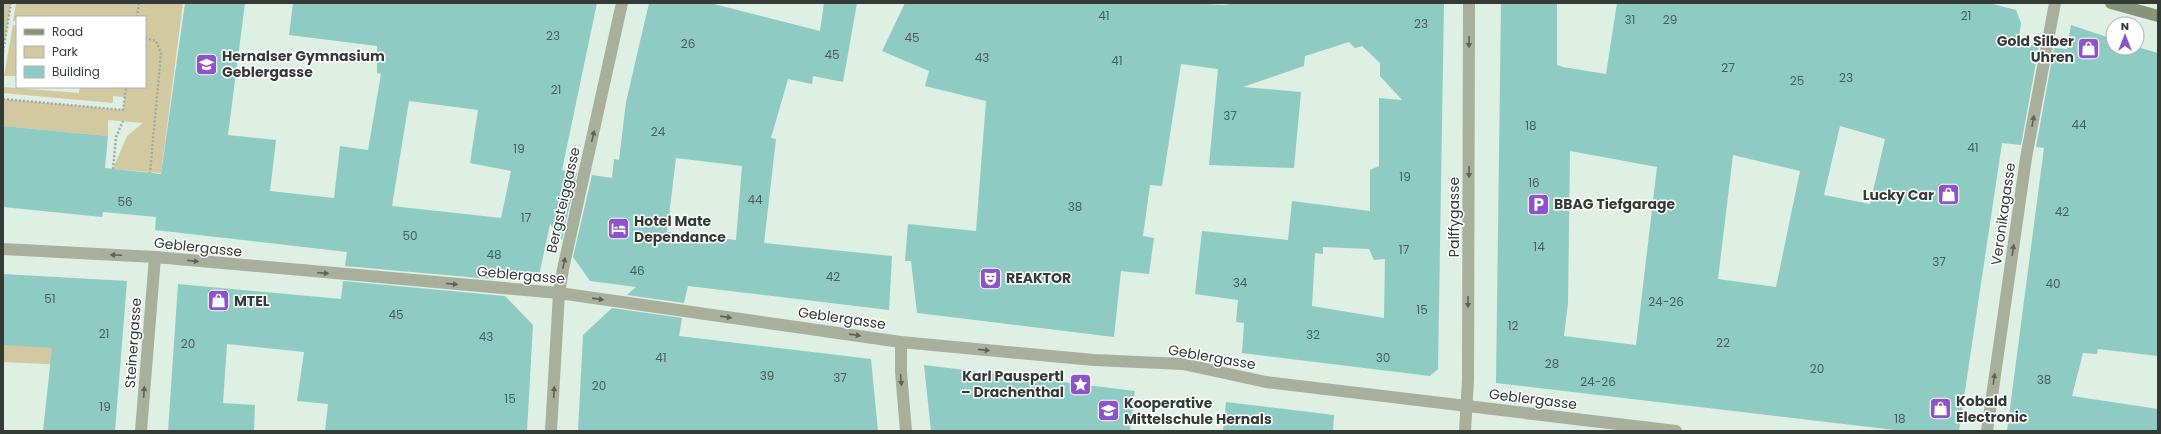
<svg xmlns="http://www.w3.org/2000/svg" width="2161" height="434" viewBox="0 0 2161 434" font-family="Poppins,sans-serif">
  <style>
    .green { fill: #d3c9a0 }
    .building { fill: #8ecbc2; fill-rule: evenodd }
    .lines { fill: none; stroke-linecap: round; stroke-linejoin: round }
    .path { stroke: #9faba2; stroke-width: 2.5; stroke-dasharray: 2 2; stroke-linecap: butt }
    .street { stroke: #a8b09c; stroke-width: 12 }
    .secondary { stroke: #889477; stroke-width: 12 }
    .oneway { fill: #5d635a }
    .labels { text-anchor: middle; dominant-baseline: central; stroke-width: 3; stroke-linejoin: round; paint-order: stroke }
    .number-label { font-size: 12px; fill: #4a5e59 }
    .poi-label { font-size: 14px; font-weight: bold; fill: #343a36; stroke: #fff; text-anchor: start }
    .street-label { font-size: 14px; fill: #343a36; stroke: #fff }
  </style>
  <rect width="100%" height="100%" fill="#deefe3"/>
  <path class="green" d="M3,3H11L3,52Z
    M16,3H183L161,173L113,169L127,136L143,123L108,120V136L3,126V99L123,110L125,97L113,96V103L3,93V87L79,93L80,87H145V17H17V21H13Z
    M13,25L17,26V76H4Z
    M3,329L66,332L67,365L3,362Z"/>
  <path class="building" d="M185,3H245L228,135L276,140L270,191L334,198L340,146L368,150L381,74L377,73V46L289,35L293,3H597L562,170L577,173L562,240L550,224L539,276L481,269L490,279L345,266L347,252L155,230L156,217L103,212L102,217L3,207V126L108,136L105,168L161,174ZM409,101L478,110L470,163L511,171L501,218L392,206Z
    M649,3H710L820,31L824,3H857L843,82L813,76L812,84L788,79L771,138L776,139L764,243L892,256L889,310L688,286L684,303L627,295L636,287L590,281L573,257L592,175L612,178L614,159L619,160L626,102ZM676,158L742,166L736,240L667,232Z
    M905,3H1183L1223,5L1240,3H1444L1438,369L1430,376L1242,353L1244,323L1236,322L1238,300L1195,294L1202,231L1288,240L1292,201L1370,211V170L1379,166V98L1402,100L1380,76V63L1362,46L1355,48L1349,42L1305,56L1304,66L1243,87L1301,92L1294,168L1209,165L1218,69L1181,64L1162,186L1150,185L1143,236L1154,238L1149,274L1121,271L1114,337L917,313L911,261H905L908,224L976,231L986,101L925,86L929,71L882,51ZM1323,247L1369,249L1374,260L1385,259L1384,318L1312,306L1315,253L1323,254Z
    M1501,3H1557V65L1563,67L1606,74L1617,3H1989L2016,10L2021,23L2018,44L2039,46L2021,145L2002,143L1959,431H1903L1496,383ZM1840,126L1885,139L1870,204L1824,195ZM1570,151L1657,167L1636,345L1564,336L1568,303ZM1733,155L1800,171L1776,287L1718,279Z
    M2071,25L2113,39V48L2137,47L2158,53V356L2098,349L2097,354L2083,353L2072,396L2158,409V431H2007L2044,148L2036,147L2054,48L2067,49Z
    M3,274L127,281L115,431H43L52,348L3,345Z
    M343,281L505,296L533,325L527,431H325L328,404L297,401L304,352L227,344L223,403L255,405L254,431H168L178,284L341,299Z
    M612,308L682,318L679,336L871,359L878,431H578L583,335Z
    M924,365L1135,391L1130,431H931Z
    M1226,402L1334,415L1333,431H1223Z"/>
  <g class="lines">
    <path class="path" d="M137,17L139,3
      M145,38L156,41L161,53L150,173
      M3,52L11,3
      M3,99L123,110L126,87
      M113,169L116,137L123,121"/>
    <path class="street" d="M3,249L155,257L559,293L901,342L1094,360L1183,364L1266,382L1676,431
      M901,342V372L906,431
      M141,431L155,257
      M551,431L559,293L563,269L622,3
      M1465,431L1468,380L1469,3
      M1987,431L2026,158L2055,3"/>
    <path class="secondary" d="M2111,3L2158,16"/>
  </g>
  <defs><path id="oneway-solid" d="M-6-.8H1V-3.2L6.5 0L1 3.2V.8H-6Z"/></defs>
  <g class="oneway">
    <use href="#oneway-solid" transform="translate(1469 42) rotate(90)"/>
    <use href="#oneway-solid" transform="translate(2033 121) rotate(-80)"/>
    <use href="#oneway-solid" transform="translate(593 136) rotate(-77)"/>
    <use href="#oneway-solid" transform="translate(1469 172) rotate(90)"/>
    <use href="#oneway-solid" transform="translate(2013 250) rotate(-82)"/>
    <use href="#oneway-solid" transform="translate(116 255) rotate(-177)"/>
    <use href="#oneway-solid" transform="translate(193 261) rotate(7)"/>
    <use href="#oneway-solid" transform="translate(564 263) rotate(-78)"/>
    <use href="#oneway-solid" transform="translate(323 273) rotate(5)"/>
    <use href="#oneway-solid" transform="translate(452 284) rotate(5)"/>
    <use href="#oneway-solid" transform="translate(598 299) rotate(8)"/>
    <use href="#oneway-solid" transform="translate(1468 302) rotate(90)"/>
    <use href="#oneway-solid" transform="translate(726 317) rotate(8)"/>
    <use href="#oneway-solid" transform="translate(855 335) rotate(8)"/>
    <use href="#oneway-solid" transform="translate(984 350) rotate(6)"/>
    <use href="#oneway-solid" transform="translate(1994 379) rotate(-82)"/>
    <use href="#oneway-solid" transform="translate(901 380) rotate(85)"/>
    <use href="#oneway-solid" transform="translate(144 392) rotate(-86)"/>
    <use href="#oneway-solid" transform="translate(554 392) rotate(-87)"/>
  </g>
  <defs>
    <symbol id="shop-square" viewBox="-11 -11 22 22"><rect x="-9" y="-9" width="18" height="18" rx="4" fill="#8d53ca" stroke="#fff"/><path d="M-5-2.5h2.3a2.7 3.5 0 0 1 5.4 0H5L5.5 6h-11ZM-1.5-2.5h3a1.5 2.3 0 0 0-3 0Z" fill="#fff"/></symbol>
    <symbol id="school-square" viewBox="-11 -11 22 22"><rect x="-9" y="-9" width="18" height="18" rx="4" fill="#8d53ca" stroke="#fff"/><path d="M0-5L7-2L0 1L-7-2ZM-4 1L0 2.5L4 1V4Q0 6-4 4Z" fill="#fff"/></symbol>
    <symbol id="parking-square" viewBox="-11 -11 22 22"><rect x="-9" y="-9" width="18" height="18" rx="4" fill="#8d53ca" stroke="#fff"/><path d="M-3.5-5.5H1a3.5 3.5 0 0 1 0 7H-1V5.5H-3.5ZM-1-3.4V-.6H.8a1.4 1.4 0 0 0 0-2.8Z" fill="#fff"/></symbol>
    <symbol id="hotel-square" viewBox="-11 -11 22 22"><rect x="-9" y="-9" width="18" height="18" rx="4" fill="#8d53ca" stroke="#fff"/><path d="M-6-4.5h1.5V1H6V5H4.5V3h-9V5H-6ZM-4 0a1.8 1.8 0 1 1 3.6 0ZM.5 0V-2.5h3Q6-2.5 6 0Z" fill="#fff"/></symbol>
    <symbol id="theatre-square" viewBox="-11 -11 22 22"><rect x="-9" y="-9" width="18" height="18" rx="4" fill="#8d53ca" stroke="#fff"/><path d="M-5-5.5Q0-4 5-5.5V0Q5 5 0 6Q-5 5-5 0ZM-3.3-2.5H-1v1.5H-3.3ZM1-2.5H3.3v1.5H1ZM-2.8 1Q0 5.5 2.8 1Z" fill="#fff"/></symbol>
    <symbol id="sight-square" viewBox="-11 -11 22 22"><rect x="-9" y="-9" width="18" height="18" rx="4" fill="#8d53ca" stroke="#fff"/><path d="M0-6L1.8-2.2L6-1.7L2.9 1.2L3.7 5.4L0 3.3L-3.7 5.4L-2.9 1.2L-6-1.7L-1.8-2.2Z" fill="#fff"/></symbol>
  </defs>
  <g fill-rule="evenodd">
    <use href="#shop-square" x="2076" y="36" width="25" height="25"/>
    <use href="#school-square" x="194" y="52" width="25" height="25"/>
    <use href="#shop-square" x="1936" y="182" width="25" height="25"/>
    <use href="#parking-square" x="1526" y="192" width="25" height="25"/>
    <use href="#hotel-square" x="606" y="216" width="25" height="25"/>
    <use href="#theatre-square" x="978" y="266" width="25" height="25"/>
    <use href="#shop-square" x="206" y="288" width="25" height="25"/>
    <use href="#sight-square" x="1068" y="372" width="25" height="25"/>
    <use href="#shop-square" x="1928" y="396" width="25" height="25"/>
    <use href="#school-square" x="1096" y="398" width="25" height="25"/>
  </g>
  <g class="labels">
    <g class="number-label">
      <text x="1104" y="15">41</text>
      <text x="1966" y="15">21</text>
      <text x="1630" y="19">31</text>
      <text x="1670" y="19">29</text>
      <text x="1421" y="23">23</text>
      <text x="553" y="35">23</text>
      <text x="912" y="37">45</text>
      <text x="688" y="43">26</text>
      <text x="832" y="54">45</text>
      <text x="982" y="57">43</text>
      <text x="1117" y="60">41</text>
      <text x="1728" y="67">27</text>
      <text x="1846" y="77">23</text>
      <text x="1797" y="80">25</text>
      <text x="556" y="89">21</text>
      <text x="1230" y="115">37</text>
      <text x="2079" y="124">44</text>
      <text x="1531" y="125">18</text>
      <text x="658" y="131">24</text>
      <text x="1973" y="147">41</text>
      <text x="519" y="148">19</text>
      <text x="1405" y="176">19</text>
      <text x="1534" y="182">16</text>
      <text x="755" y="199">44</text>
      <text x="125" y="201">56</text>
      <text x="1075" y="206">38</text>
      <text x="2062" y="211">42</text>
      <text x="526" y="217">17</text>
      <text x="410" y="235">50</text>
      <text x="1539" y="246">14</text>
      <text x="1404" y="249">17</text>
      <text x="494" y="254">48</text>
      <text x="1939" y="261">37</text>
      <text x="637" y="270">46</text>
      <text x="833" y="276">42</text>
      <text x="1240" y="282">34</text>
      <text x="2053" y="283">40</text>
      <text x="50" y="298">51</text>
      <text x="1666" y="301">24-26</text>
      <text x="1422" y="309">15</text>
      <text x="396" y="314">45</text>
      <text x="1513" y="325">12</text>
      <text x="104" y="333">21</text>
      <text x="1313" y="334">32</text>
      <text x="486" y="336">43</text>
      <text x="1723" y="342">22</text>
      <text x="188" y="343">20</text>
      <text x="661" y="357">41</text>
      <text x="1383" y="357">30</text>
      <text x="1552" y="363">28</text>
      <text x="1817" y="368">20</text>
      <text x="767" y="375">39</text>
      <text x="840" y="377">37</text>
      <text x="2044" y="379">38</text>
      <text x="1598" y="381">24-26</text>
      <text x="599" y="385">20</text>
      <text x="510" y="398">15</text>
      <text x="105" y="406">19</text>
      <text x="1900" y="418">18</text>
    </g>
    <g class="poi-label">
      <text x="2074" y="41" text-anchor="end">Gold Silber<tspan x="2074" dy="16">Uhren</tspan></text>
      <text x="222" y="56">Hernalser Gymnasium<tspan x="222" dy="16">Geblergasse</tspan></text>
      <text x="1934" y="195" text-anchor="end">Lucky Car</text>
      <text x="1554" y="204">BBAG Tiefgarage</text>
      <text x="634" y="221">Hotel Mate<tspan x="634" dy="16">Dependance</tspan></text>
      <text x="1006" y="278">REAKTOR</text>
      <text x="234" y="301">MTEL</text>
      <text x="1064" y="376" text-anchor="end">Karl Pauspertl<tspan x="1064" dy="16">– Drachenthal</tspan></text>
      <text x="1956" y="401">Kobald<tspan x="1956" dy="16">Electronic</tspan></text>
      <text x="1124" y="403">Kooperative<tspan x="1124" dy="16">Mittelschule Hernals</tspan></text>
    </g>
    <g class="street-label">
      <text transform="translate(563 200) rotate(-77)">Bergsteiggasse</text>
      <text transform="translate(2003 214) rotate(-82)">Veronikagasse</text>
      <text transform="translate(1454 217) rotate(-90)">Palffygasse</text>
      <text transform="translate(198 247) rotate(6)">Geblergasse</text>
      <text transform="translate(521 275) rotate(5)">Geblergasse</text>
      <text transform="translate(842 318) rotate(8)">Geblergasse</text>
      <text transform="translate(133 343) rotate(-86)">Steinergasse</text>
      <text transform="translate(1212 357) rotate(10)">Geblergasse</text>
      <text transform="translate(1533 399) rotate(7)">Geblergasse</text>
    </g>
  </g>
  <rect width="2161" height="434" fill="none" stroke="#343a36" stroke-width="8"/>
  <rect x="16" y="16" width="130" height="72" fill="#ffffff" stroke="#aeb0af"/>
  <rect x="24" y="29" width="20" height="6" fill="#889477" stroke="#aeb0af"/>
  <text x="52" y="36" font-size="12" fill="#343a36">Road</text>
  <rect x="24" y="46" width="20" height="12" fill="#d3c9a0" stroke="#aeb0af"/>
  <text x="52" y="56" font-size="12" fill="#343a36">Park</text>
  <rect x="24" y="66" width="20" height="12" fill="#8ecbc2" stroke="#aeb0af"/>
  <text x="52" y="76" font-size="12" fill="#343a36">Building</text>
  <g transform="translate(2125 36)"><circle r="19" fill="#ffffff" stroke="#aeb0af"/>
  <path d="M0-3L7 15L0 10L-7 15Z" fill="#8d53ca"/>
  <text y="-6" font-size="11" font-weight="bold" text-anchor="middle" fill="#343a36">N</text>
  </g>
</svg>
